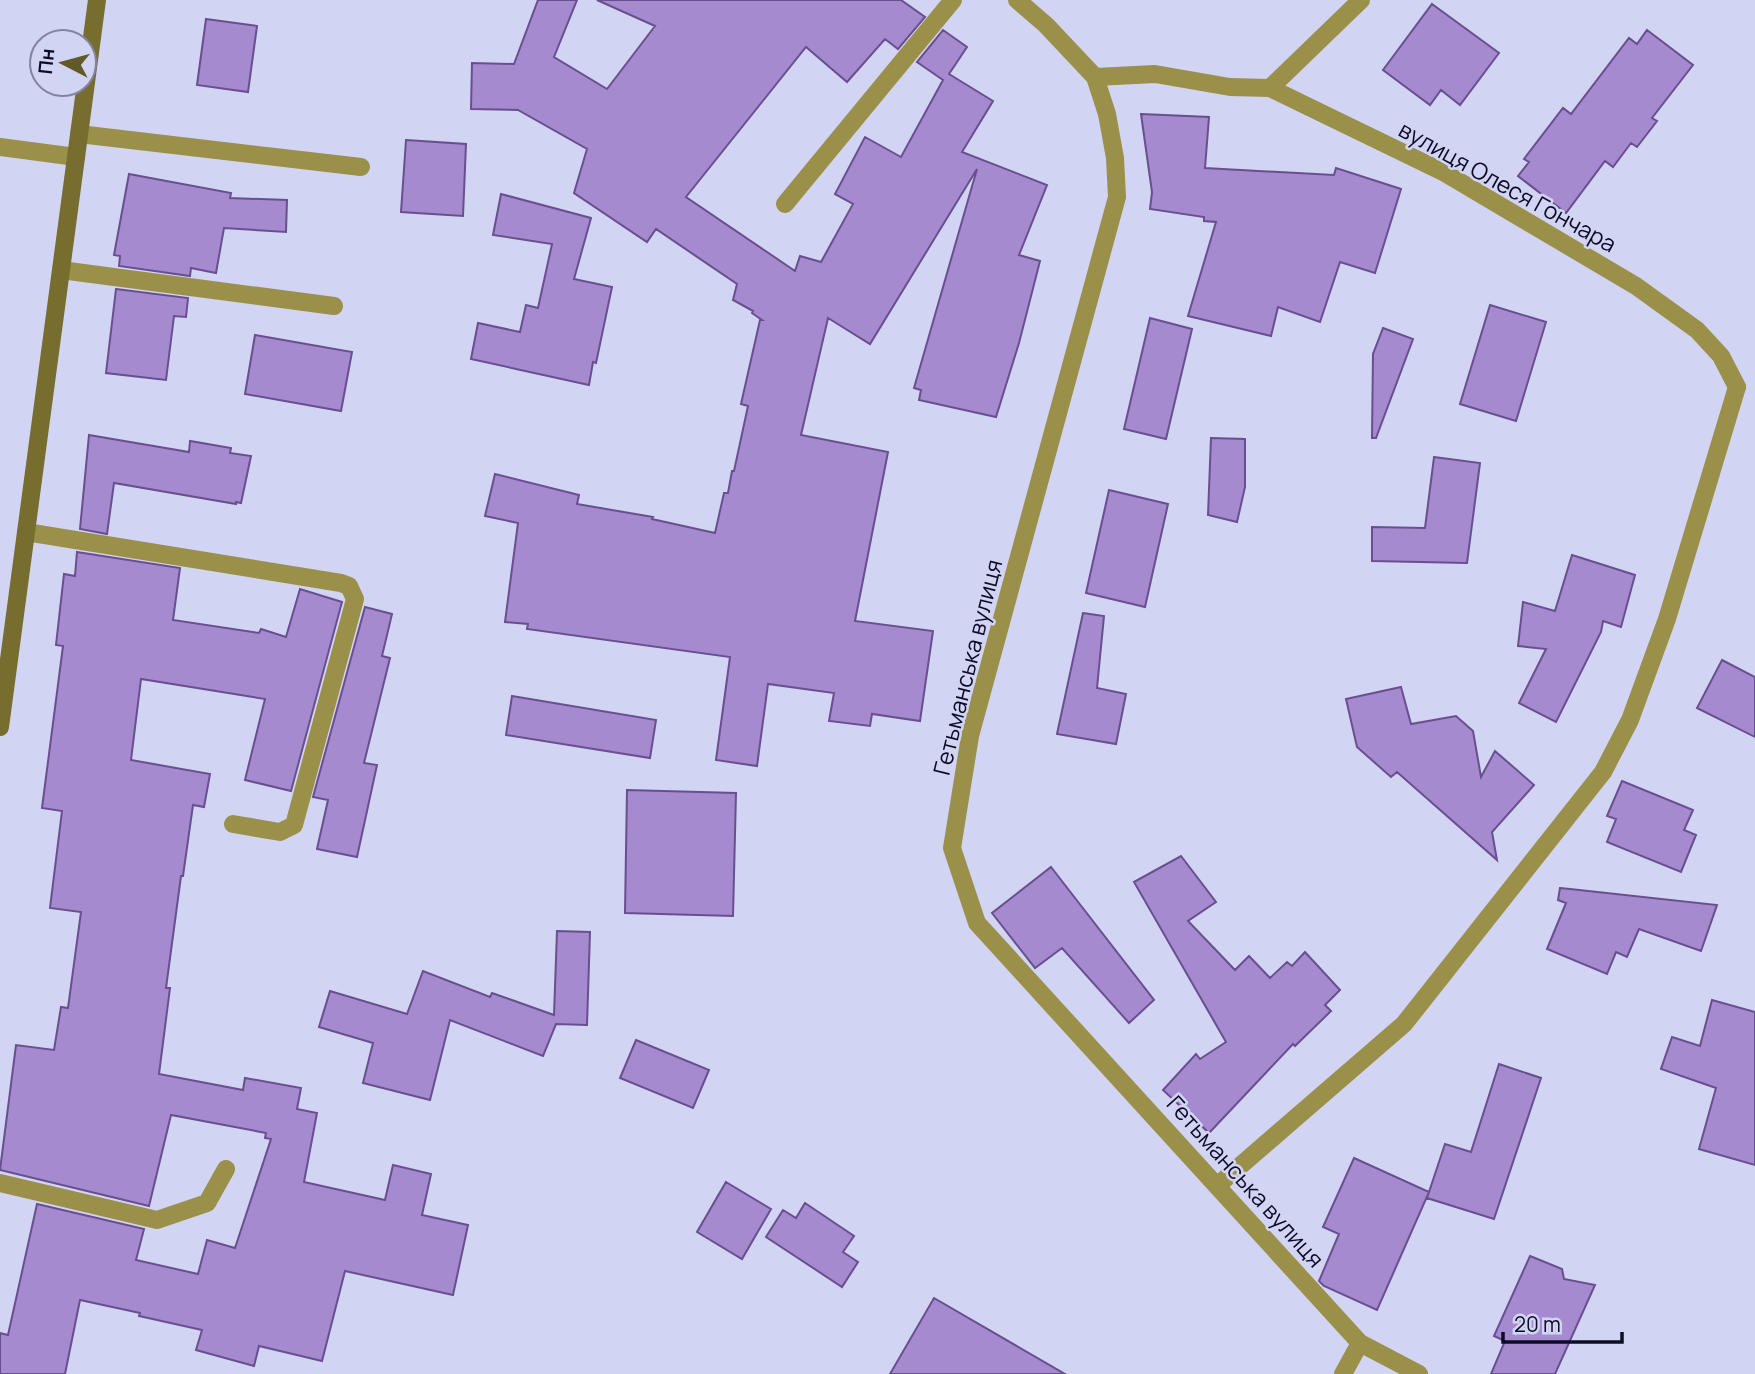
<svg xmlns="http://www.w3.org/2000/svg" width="1755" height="1374" viewBox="0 0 1755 1374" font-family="Manrope,sans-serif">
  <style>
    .building { fill: #a58acf; stroke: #694f8f; stroke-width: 2 }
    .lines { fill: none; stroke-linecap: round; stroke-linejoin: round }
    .service { stroke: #9a904a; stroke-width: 18 }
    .minor { stroke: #9a904a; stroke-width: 18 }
    .tertiary { stroke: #9a904a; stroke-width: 18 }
    .secondary { stroke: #766d2f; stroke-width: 18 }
    .labels { text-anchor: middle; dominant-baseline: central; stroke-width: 5; stroke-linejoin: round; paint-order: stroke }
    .street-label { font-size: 23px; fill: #0d0c26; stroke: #d2d4f3 }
  </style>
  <rect width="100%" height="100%" fill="#d2d4f3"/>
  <path class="building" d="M538,0H577L554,57L607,89L655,26L597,0H901L925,17L898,49L885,39L847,82L806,47L686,197L795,271L800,256L821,262L853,204L835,194L865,137L901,157L943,80L917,62L943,30L967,47L949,74L993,101L962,152L1047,185L1019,255L1040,261L1019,343L996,417L919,400L921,390L914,388L977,169L870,344L828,318L801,435L888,452L855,621L933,631L920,721L872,714L870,726L829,721L834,693L768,684L757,766L716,760L730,657L527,629L528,624L505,622L518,523L485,516L495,474L579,495L577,504L653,517L652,519L715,533L724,493H728L732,471H734L748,406L741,404L760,320H762L752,313L753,311L733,300L737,284L656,229L647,242L574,193L587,149L518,110L471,109L472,63L514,64Z
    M1432,4L1499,53L1460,105L1441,90L1430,105L1383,70Z
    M206,19L257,26L248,92L197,85Z
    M1647,30L1693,65L1652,118L1657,121L1637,147L1631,143L1613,167L1605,161L1566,213L1518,176L1529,162L1524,159L1563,108L1571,114L1629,38L1637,44Z
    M1141,114L1209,117L1205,168L1334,175L1336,168L1401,189L1375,273L1340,262L1320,322L1278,307L1271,336L1188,316L1216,222L1204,221V217L1150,209L1152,192Z
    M406,140L466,144L463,216L401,212Z
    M129,174L231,193L230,198L287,200L286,232L224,228L216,273L191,268L190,276L119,266L120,256L114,255Z
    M501,194L591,218L574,279L612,287L596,363L593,362L589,385L471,359L478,323L520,332L526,305L538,308L552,244L493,235Z
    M116,289L188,298L186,317L174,316L166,380L106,373Z
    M1490,305L1546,322L1516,421L1460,404Z
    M1150,318L1192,329L1166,439L1124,429Z
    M1383,328L1413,339L1376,438H1372L1373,354Z
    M255,335L352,352L341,411L245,394Z
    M89,435L189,452L190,441L231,448L230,453L251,456L241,503L236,502V504L114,483L107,534L80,529Z
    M1211,438L1245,439V487L1237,522L1208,515Z
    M1434,457L1480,463L1467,563L1372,561V527L1425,528Z
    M1109,490L1168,504L1145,607L1086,593Z
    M77,552L180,568L173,620L259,633L261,629L286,637L300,589L342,602L291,791L245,780L265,699L141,679L131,760L210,774L204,807L193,805L183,876H181L166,988H170L159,1074L243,1090L245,1078L301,1088L297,1109L317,1113L304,1182L385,1200L393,1165L431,1174L422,1215L468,1225L453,1295L345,1271L322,1361L259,1346L254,1366L196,1350L202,1330L139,1316L140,1313L80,1300L65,1374H0V1333L8,1335L37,1204L144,1229L136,1260L198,1274L207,1240L235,1248L271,1139L265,1138L266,1133L171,1115L149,1206L0,1170L16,1045L54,1050L61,1007L68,1008L81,912L50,908L62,811L42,808L63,646L56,645L64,574L75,576Z
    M1572,555L1635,575L1621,627L1603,621L1601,632L1556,722L1519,703L1546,649L1518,646L1523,602L1555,611Z
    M365,607L392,614L382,656L390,658L364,763L377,765L357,857L317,849L328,800L313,797Z
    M1083,613L1104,616L1097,688L1126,694L1116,744L1057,734Z
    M1722,660L1755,677V737L1697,708Z
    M1401,687L1411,724L1456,716L1473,731L1481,777L1495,751L1534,785L1492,832L1497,860L1397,772L1391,777L1357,747L1346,699Z
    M512,696L656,720L650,758L506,735Z
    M1622,781L1693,810L1684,830L1696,835L1681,872L1607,842L1616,819L1607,816Z
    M627,790L736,793L733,916L625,913Z
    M1181,856L1216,902L1188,921L1235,970L1249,956L1270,978L1287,962L1292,966L1305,952L1340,990L1325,1005L1331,1011L1295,1046L1293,1044L1209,1133L1163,1090L1196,1054L1200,1059L1226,1042L1134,882Z
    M1051,867L1154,1000L1129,1023L1062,948L1035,968L992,913Z
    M1560,888L1570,889L1717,905L1701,951L1639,929L1627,957L1616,952L1607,974L1547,949L1566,903L1558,900Z
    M557,931L590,932L587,1025L556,1024L543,1056L450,1020L430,1100L363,1083L373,1043L319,1027L330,991L407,1014L423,971L490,997L492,993L554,1015Z
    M1712,1000L1755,1012V1165L1699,1149L1716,1088L1661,1069L1672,1037L1700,1046Z
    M636,1040L709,1070L693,1108L620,1078Z
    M1499,1064L1541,1078L1494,1219L1427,1198L1445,1144L1471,1152Z
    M1354,1158L1429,1192L1377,1310L1324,1286L1319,1281L1339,1234L1323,1227Z
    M726,1182L771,1209L742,1259L697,1232Z
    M805,1203L854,1236L843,1252L858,1262L842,1287L766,1237L783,1210L796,1218Z
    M1530,1256L1562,1269L1564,1279L1595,1285L1555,1374H1491L1505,1341L1494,1336Z
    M934,1298L1065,1374H890Z"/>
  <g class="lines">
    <path class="service" d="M79,134L361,167
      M785,204L953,0
      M61,270L334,306
      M26,532L341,583L349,586L355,599L294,825L280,832L233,824
      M0,1183L157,1220L207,1203L226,1169
      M1218,1185L1404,1024L1603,772L1630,720L1667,619L1737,387"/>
    <path class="minor" d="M1095,77L1155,74L1230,87L1270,88L1445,173L1636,286L1697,330L1721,356L1737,387
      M1270,88L1361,0
      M0,147L76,157
      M1343,1374L1360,1343"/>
    <path class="tertiary" d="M1017,0L1046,25L1095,77L1107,114L1115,158L1117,197L970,736L952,848L977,923L1360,1343L1419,1374"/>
    <path class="secondary" d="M0,727L97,0"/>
  </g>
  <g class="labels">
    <g class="street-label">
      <text transform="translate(1508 186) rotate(29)">вулиця Олеся Гончара</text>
      <text transform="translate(967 667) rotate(-76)">Гетьманська вулиця</text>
      <text transform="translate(1246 1181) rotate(48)">Гетьманська вулиця</text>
    </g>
  </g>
  <g transform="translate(63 63) rotate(276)"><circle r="33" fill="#d2d4f3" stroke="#8384a1" stroke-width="2"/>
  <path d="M0-5L12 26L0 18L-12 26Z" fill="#615a26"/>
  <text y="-10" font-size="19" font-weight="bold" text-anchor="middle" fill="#0d0c26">Пн</text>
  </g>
  <path d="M1503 1332v10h119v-10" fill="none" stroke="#0d0c26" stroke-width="3.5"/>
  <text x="1514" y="1332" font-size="21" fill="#0d0c26" stroke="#d2d4f3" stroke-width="5" paint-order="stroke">20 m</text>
</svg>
